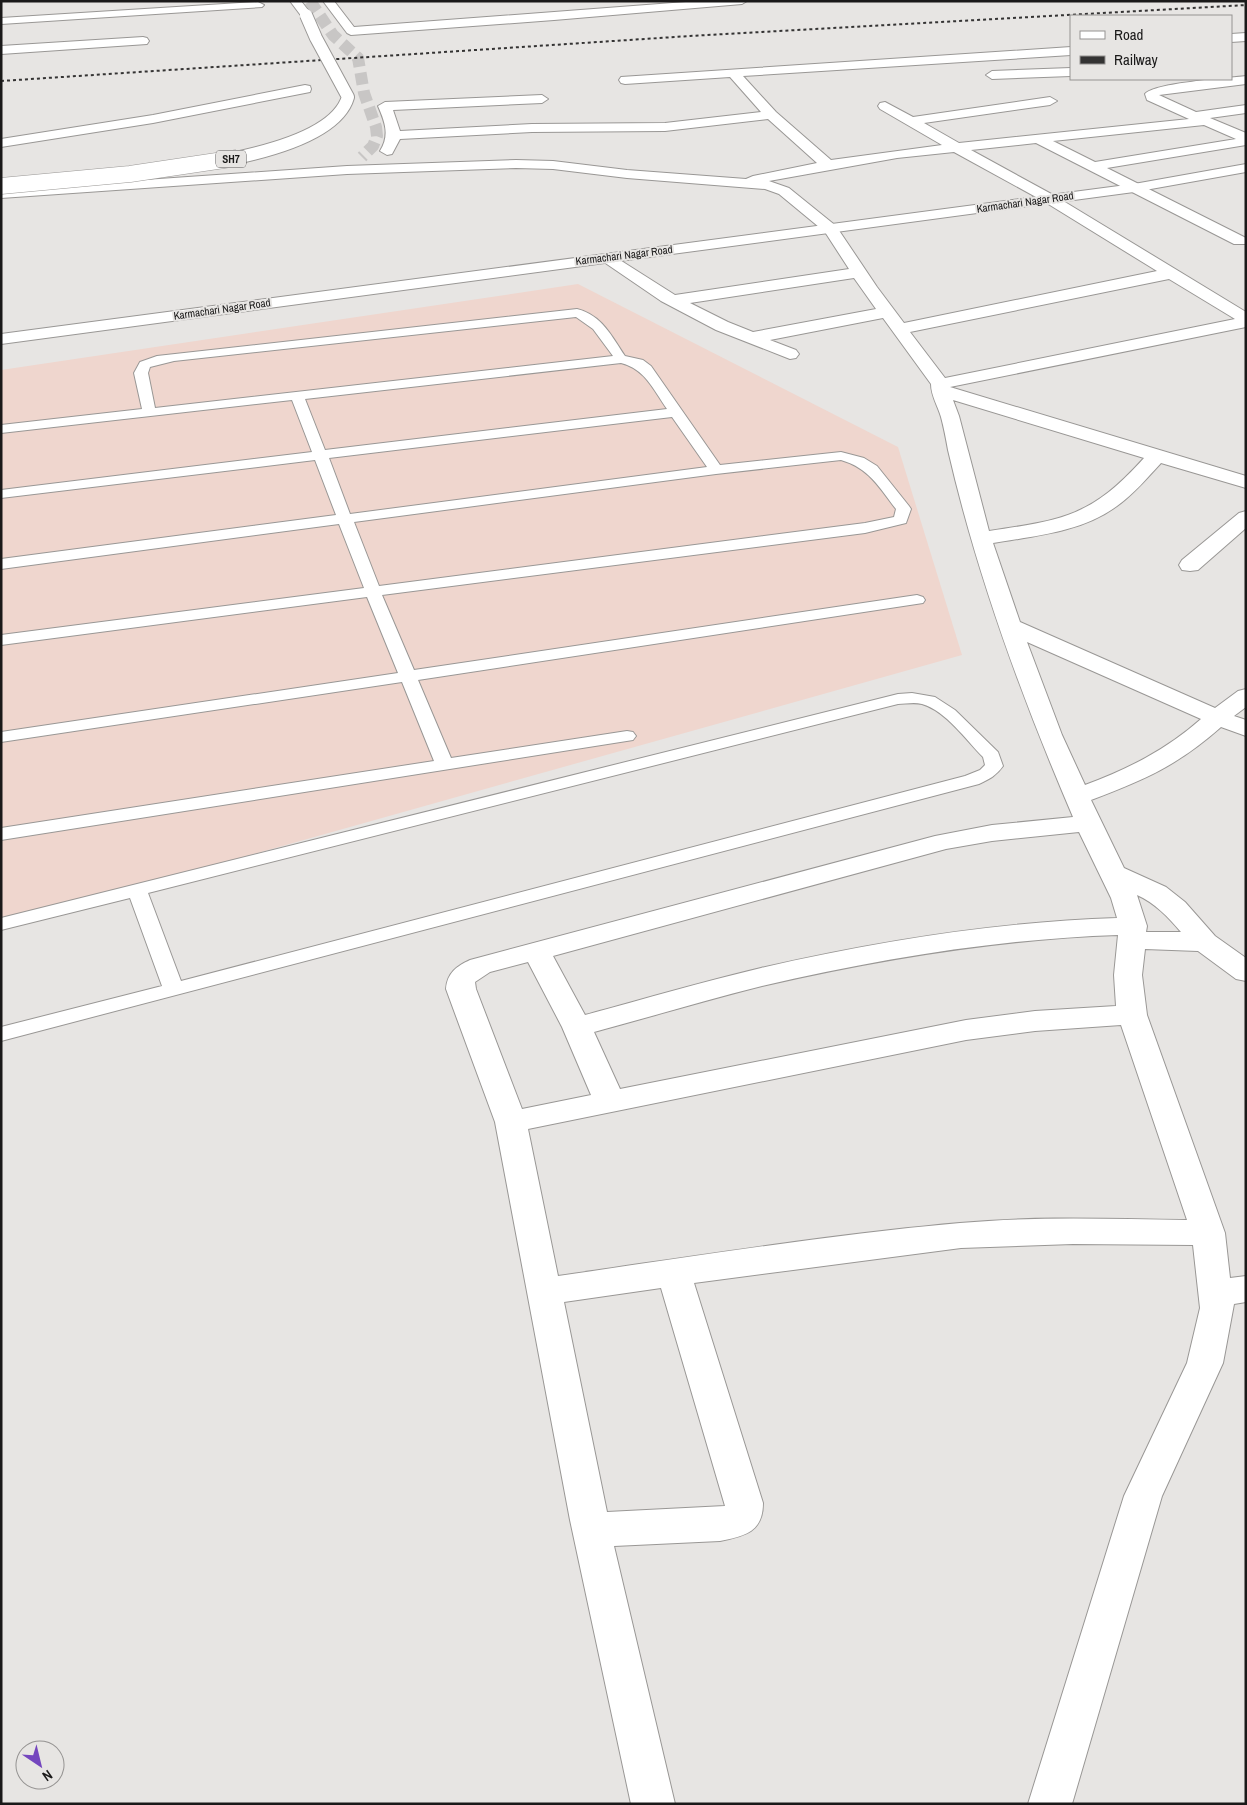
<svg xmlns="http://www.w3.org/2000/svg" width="1247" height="1805" viewBox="0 0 1247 1805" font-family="'Archivo Narrow',sans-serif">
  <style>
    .commercial { fill: #efd6ce }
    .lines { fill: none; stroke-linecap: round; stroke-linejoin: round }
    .minor-tunnel { stroke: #c8c6c5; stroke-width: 12; stroke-dasharray: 12 6; stroke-linecap: butt }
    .service-casing { stroke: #999795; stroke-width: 2 }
    .minor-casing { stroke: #999795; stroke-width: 2 }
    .tertiary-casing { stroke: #999795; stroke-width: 2 }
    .primary-casing { stroke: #999795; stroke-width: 2 }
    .service { fill: #fff; fill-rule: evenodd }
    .minor { fill: #fff; fill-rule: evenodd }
    .tertiary { fill: #fff; fill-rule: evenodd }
    .primary { fill: #fff; fill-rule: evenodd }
    .rail { stroke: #343333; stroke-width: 2; stroke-dasharray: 3 3; stroke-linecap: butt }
    .primary-bridge-far1-casing { stroke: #999795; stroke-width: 14; stroke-linecap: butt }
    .primary-bridge-casing { stroke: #999795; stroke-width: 17; stroke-linecap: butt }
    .primary-bridge-far1 { stroke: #fff; stroke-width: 12 }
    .primary-bridge { stroke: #fff; stroke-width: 16 }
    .labels { text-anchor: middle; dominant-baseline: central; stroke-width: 4; stroke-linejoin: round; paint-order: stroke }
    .shield { fill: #e7e5e3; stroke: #585656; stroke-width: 1 }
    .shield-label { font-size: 11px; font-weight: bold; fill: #1a1919 }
    .far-street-label { font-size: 11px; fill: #1a1919; stroke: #e7e5e3 }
  </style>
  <rect width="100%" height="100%" fill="#e7e5e3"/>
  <path class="commercial" d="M578,284L898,447L962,655L1,925V370Z"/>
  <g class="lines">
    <path class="minor-tunnel" d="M310,1L333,35L358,58L364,93L376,127L377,136L373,146L362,157"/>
    <defs>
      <path id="service" d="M577,309C602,315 612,337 625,356L643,360L651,366L720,465L841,452L864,458L877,466L909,506L911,509L906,523L865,533L382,595L414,670L917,595L923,597L925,600L923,603L418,680L451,758L627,731L633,732L636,736L633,740L1,840V828L434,761L402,682L1,742V732L398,673L367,597L1,645V635L364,588L339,524L1,569V559L336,515L315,460L1,498V490L312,452L292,400L1,433V425L142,409L134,373L140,362L157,356ZM576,317L593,329L613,356L155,408L148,373L150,367L174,361ZM621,363C645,369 653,389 667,409L325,450L305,399ZM672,417L707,467L350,514L329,458ZM841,460C869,468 879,487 896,509L894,517L865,523L379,586L354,522L716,474Z
        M912,693L935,697L955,710L998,752L1003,766C996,776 989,779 979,784L1,1041V1027L162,986L130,898L1,930V918L898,694ZM898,704C905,704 914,702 922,704C946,711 966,740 983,757L985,765L980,770L965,776L181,981L148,893Z"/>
      <path id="minor" d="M323,1H334L354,27L699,1H747L742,4L554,20L351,35L347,33Z
        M258,2L264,5L262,7L1,24V18Z
        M1246,33V41L1231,42V34Z
        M143,37L147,38L149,41L147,44L1,54V46Z
        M1071,47V55L743,76L776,112L831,160L942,145L880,109L878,106L880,103L885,102L913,117L1050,97L1057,101L1050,105L924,123L959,143L1189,119L1147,100L1145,94C1154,83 1228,78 1246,76V84L1159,95L1196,112L1246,105V113L1210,118L1246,133V145L1107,168L1246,238V244H1234L1036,143L971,150L1055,196L1246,312V327L950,387L1246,476V488L1161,463C1147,478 1134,494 1117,506C1082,532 1035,536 993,543L1020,622L1215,708L1238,691L1246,689V707L1234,716L1246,720V736L1221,727C1177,766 1144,780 1091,800L1124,868L1166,887L1185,902L1215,936L1246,958V981L1236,979L1198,951L1145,949L1142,975L1147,1015L1225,1233L1230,1278L1246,1276V1302L1234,1304L1223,1363L1162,1496L1072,1804H1028L1124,1496L1187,1363L1200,1308L1193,1245L1073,1244L961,1248L694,1283L763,1503C763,1532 745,1536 720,1541L614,1546L675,1804H631L570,1520L495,1122L446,989C447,973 457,966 470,960L935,836L992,825L1073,817C1022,698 977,576 948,450C946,439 944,428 941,417C938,406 931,396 931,384L883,318L770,340L796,350L799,354L796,358L790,359L716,330L661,301L598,258L600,255H612L675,295L849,269L825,232L779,194L765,189L627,178L553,169L516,168L347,174L1,198V190L347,166L516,160L553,161L627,170L746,179L753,176L817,163L768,119L665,131L532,132L400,139L392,154L387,155L380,151C390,135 385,122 378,106L385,102L542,95L548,99L542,103L393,110L400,131L532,124L665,123L761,112L730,77L625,84L621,83L619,80L621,77ZM1204,125L1236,139L1095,162L1053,141ZM954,152L1045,202L1157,271L904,323L877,287L836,226L789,188L769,181L897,158ZM854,278L876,309L753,332L728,322L690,303ZM1169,279L1235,319L945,378L910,332ZM953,400L1144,458C1092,516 1064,520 989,531L959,416ZM1027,642L1201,719C1166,750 1128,769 1085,785L1062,735ZM1079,832L1111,898L1117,918C997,922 878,941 761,968C702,982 644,999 585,1015L553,956L946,849L992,841ZM1137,895C1155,903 1168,917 1181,932H1146L1147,926ZM1118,935L1114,975L1116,1006L1035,1011L966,1020L620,1089L594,1032C650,1017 706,1000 762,986C879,959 998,939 1118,935ZM528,962L562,1027L591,1095L522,1109L476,989L475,982L490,972ZM1121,1025L1187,1220C1112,1219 1035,1216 960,1223C825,1235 692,1257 558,1276L528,1129L966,1040L1035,1031ZM661,1288L725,1506L607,1512L564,1302Z
        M1071,68V76L992,79L986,75L992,71Z
        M305,85L310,86L311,89L310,92L153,123L1,147V139L153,115Z
        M1246,511V528L1198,570L1190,571L1182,570L1179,565L1182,560L1239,513Z"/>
      <path id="tertiary" d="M1246,164V172L1134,192L1,344V334L1134,184Z"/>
      <path id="primary" d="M290,1H301L312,15L310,17H302Z"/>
    </defs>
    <use href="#service" class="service-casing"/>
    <use href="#minor" class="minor-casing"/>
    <use href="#tertiary" class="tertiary-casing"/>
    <use href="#primary" class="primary-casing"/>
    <use href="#service" class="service"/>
    <use href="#minor" class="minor"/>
    <use href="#tertiary" class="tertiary"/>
    <use href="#primary" class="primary"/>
    <path class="rail" d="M1,81L690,36L1246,5"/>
    <defs>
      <path id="primary-bridge-far1" d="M231,159C265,152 337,135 348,97L316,38L306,15"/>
      <path id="primary-bridge" d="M1,186L130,174L237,158"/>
    </defs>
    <use href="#primary-bridge-far1" class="primary-bridge-far1-casing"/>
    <use href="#primary-bridge" class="primary-bridge-casing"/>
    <use href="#primary-bridge-far1" class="primary-bridge-far1"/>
    <use href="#primary-bridge" class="primary-bridge"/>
  </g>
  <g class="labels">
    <rect class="shield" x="216" y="150.5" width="30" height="17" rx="4"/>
    <g class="shield-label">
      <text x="231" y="159">SH7</text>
    </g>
    <g class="far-street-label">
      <text transform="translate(1025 202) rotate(-8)">Karmachari Nagar Road</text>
      <text transform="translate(624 255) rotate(-7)">Karmachari Nagar Road</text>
      <text transform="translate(222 309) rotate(-8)">Karmachari Nagar Road</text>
    </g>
  </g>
  <rect width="1247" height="1805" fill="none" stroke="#1a1919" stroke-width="5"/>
  <rect x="1070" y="15" width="162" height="65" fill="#e7e5e3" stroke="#959392"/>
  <rect x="1080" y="31" width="25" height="8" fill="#ffffff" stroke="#959392"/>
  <text x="1114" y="40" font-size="15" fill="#1a1919">Road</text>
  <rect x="1080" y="56" width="25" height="8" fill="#343333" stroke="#959392"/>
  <text x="1114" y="65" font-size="15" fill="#1a1919">Railway</text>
  <g transform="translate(40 1765) rotate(145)"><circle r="24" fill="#e7e5e3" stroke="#959392"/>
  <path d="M0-4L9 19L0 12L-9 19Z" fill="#7446be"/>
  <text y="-8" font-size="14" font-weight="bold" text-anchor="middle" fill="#1a1919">N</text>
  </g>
</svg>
